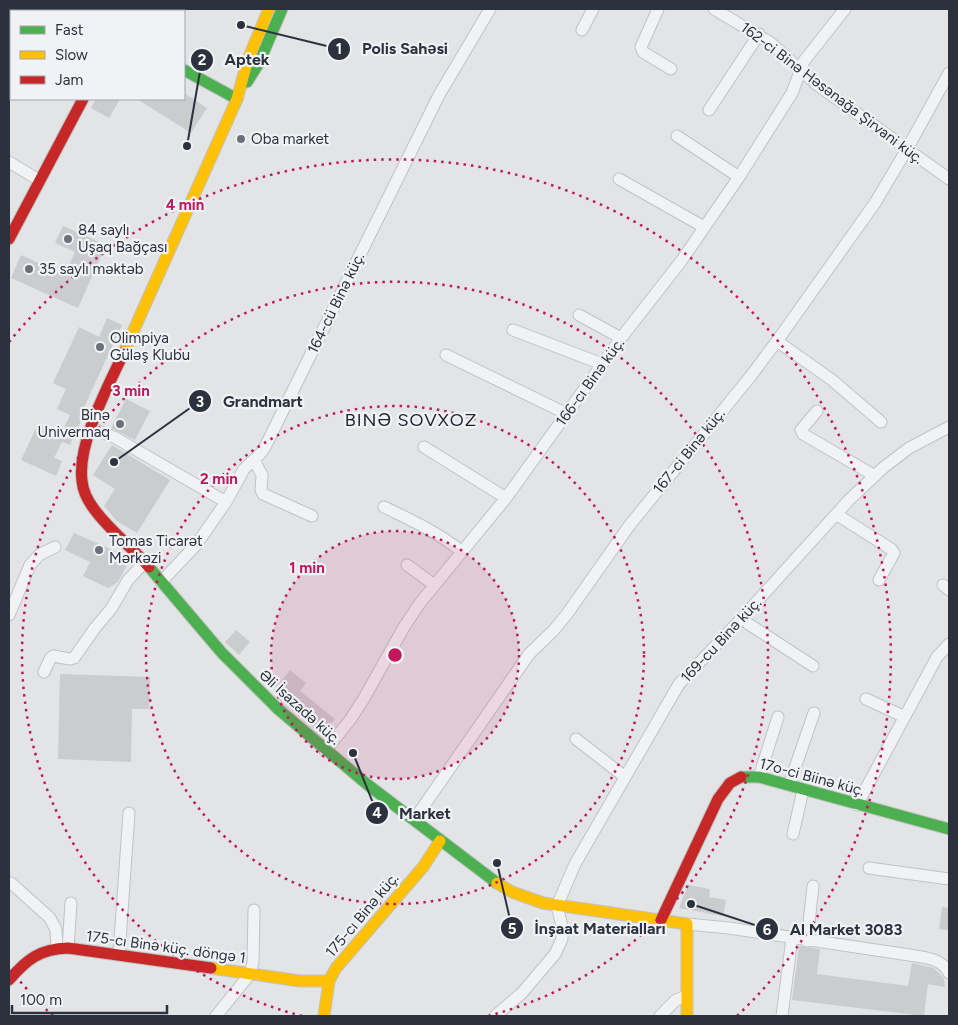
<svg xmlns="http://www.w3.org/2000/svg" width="958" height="1025" viewBox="0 0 958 1025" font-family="Figtree,sans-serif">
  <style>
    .building { fill: #caccce }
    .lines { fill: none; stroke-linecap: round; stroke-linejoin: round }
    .street-casing { stroke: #c0c2c4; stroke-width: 13 }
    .fast-casing { stroke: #c0c2c4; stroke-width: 13 }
    .slow-casing { stroke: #c0c2c4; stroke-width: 13 }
    .jam-casing { stroke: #c0c2c4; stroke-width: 13 }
    .street { stroke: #f1f2f3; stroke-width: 11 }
    .fast { stroke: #4caf50; stroke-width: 11 }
    .slow { stroke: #ffc107; stroke-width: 11 }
    .jam { stroke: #c62828; stroke-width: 11 }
    .ring { fill: none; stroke: #c2185b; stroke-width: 2.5; stroke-dasharray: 2.5 5 }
    .poi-dot { fill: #6b7079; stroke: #f0f2f5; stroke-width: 2 }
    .labels { text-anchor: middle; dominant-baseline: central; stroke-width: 4.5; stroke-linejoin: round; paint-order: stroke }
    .street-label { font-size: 15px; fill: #2b323e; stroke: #f0f2f5 }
    .poi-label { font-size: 15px; fill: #2b323e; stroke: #f0f2f5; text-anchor: start }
    .quarter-label { font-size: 18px; letter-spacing: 1px; fill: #1d242e; stroke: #f0f2f5 }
    .centre { fill: #c2185b; stroke: #f0f2f5; stroke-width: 2.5 }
    .ring-label { font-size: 15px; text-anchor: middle; font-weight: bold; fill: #c2185b; stroke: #f0f2f5; stroke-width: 4.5; stroke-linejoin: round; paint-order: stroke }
    .leader { fill: none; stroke: #2b323e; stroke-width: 2 }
    .callout-dot { fill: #2b323e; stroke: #f0f2f5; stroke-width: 2 }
    .mark-label { font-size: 15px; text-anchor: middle; font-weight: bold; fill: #fff }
    .callout-label { font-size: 16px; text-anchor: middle; font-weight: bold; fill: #2b323e; stroke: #f0f2f5; stroke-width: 4.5; stroke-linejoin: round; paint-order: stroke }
  </style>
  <rect width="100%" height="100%" fill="#e2e4e6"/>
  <path class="building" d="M184,93L207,108L191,133L137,99H184Z
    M96,99H120L109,118L91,108Z
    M63,226L106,245L78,308L11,278L21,255L65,275L75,252L55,243Z
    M107,318L122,325L79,418L82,419L70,445L62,442L54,458L62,461L56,476L21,460L38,424L61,434L70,415L57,409L66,389L53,383L79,327L99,337Z
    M126,399L150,411L135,440L111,428Z
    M112,445L170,480L137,533L117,521L104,506L115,489L93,475Z
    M74,533L124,555L128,559L129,561L118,582L108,588L83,576L90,562L65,550Z
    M236,630L250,642L239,655L225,642Z
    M290,670L306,683L300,691L335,719L325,731L291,703L295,698L278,685Z
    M60,674L150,677L149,709H132L131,762L58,759Z
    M688,885L710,889L709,897L726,900L723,916L679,908Z
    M942,907L949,908V930L939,929Z
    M799,946L820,949L817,974L908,986L912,963L934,968L944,978L945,987L928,984L924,1016L792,1000Z"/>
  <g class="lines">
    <defs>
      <path id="street" d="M81,9L85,11
        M658,9L641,47L643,52L671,69
        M714,9L771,43L816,84L949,179
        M9,18L11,14
        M582,30L593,9
        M709,110L759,34
        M677,136L739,177
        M9,162L39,180
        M619,179L704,227
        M579,315L621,338
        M513,330L602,364
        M777,341L832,380L881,422
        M446,355L567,414
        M817,411L801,430L803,434L875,476
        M91,428L114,437L226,502
        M424,447L506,498
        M254,460L262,475L261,490L263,494L312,516
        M384,507C411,520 437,532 461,551
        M836,514L891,549L894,553L879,580
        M407,565L433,584
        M161,582L196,545L226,502L244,469L260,454L265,447L439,95L490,9
        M943,585L949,590
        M9,615L30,565L39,555L55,547
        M741,619L813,666
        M44,672L50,659L53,656L70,659L74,658L95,628L111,609L128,580L145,562
        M866,699L905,717
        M576,739L625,777
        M325,751L350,720L363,700L404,627L420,603L506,498L621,338L682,260L739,177L792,93L804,61L845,9
        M759,777L778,717
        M789,785L814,713
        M857,805L937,657L949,644
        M414,820L529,654L554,630L567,614L629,526L750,377L777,341L875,203L907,149L949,73
        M793,834L803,790
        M869,868L949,879
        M11,883L50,918L56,930L57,948
        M687,924L729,928L916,956C929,958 943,960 949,973
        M807,941L813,886
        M68,948L71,903
        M119,954L129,813
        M216,1016L250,974L253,962L254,910
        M495,1016L522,993L555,954L562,939V926L557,906L575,864L679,684L741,619L849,500L883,468L909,448L949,427
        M660,1016L676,1000L687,996
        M782,1016L792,938"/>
      <path id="fast" d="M184,70L237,99
        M247,82L259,63L282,9
        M149,567L222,653L278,709L368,785L497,883
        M741,777H759L949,829"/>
      <path id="slow" d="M124,352L237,99L248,59L269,9
        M497,883L512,892L543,903L687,924V1016
        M211,968L300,981H329
        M324,1016L329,981L336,968L423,867L440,841"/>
      <path id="jam" d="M9,239L83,99
        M124,352C108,387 77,443 82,481C83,492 88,501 94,509C110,531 132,547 149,567
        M661,920L718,799L730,783L741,777
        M9,980C27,959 40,949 68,948L211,968"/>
    </defs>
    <use href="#street" class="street-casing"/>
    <use href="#fast" class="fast-casing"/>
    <use href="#slow" class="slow-casing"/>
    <use href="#jam" class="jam-casing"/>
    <use href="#street" class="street"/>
    <use href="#fast" class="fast"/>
    <use href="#slow" class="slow"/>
    <use href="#jam" class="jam"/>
  </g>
  <circle cx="395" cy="655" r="124" fill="#c2185b" fill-opacity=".12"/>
  <g class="ring">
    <circle cx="395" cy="655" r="124"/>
    <circle cx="395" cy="655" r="249"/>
    <path d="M302 1016A373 373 0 1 1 488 1016"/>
    <path d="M53 1016A497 497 0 0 1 9 968M9 342A497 497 0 1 1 737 1016"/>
  </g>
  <g class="poi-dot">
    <circle cx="241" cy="139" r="5"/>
    <circle cx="68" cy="239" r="5"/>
    <circle cx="29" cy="269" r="5"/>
    <circle cx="100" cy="347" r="5"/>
    <circle cx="120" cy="424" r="5"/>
    <circle cx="99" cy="550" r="5"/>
  </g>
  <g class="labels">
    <g class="street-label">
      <text transform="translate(832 93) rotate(37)">162-ci Binə Həsənağa Şirvani küç.</text>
      <text transform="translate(336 303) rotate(-64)">164-cü Binə küç.</text>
      <text transform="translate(590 382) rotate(-54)">166-cı Binə küç.</text>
      <text transform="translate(689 451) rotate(-51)">167-ci Binə küç.</text>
      <text transform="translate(721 640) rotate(-47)">169-cu Binə küç.</text>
      <text transform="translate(300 707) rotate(42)">Əli İsazadə küç.</text>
      <text transform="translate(812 777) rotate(15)">17o-ci Biinə küç.</text>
      <text transform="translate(362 915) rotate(-50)">175-cı Binə küç.</text>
      <text transform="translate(166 947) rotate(8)">175-cı Binə küç. döngə 1</text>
    </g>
    <g class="poi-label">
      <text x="251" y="139">Oba market</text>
      <text x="78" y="230">84 saylı<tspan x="78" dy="17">Uşaq Bağçası</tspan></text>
      <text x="39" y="269">35 saylı məktəb</text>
      <text x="110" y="338">Olimpiya<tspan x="110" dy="17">Güləş Klubu</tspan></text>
      <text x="110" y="415" text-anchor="end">Binə<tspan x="110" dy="17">Univermaq</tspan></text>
      <text x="109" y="541">Tomas Ticarət<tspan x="109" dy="17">Mərkəzi</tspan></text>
    </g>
    <g class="quarter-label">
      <text x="411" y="420">BINƏ SOVXOZ</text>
    </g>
  </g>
  <circle cx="395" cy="655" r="8" class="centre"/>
  <g class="ring-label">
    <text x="185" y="210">4 min</text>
    <text x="131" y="396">3 min</text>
    <text x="219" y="484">2 min</text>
    <text x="307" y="573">1 min</text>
  </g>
  <path class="leader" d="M241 25L339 49M187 146L202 60M114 462L200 401M353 753L377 813M497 863L512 928M691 904L767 929"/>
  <g class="callout-dot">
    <circle cx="241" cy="25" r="5"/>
    <circle cx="187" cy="146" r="5"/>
    <circle cx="114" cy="462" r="5"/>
    <circle cx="353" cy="753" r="5"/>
    <circle cx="497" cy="863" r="5"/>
    <circle cx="691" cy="904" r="5"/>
    <circle cx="339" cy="49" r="12"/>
    <circle cx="202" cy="60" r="12"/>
    <circle cx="200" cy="401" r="12"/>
    <circle cx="377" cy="813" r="12"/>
    <circle cx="512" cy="928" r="12"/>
    <circle cx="767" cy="929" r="12"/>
  </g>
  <g class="mark-label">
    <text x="339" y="54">1</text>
    <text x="202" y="65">2</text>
    <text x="200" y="407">3</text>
    <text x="377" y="818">4</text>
    <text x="512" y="934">5</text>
    <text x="767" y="935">6</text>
  </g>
  <g class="callout-label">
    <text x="405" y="54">Polis Sahəsi</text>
    <text x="247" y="65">Aptek</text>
    <text x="263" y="407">Grandmart</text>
    <text x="425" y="819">Market</text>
    <text x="600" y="934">İnşaat Materialları</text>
    <text x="846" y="935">Al Market 3083</text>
  </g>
  <rect width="958" height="1025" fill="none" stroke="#2b323e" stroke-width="20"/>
  <rect x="10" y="10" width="175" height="90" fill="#f0f2f5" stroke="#a1a5ac"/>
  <rect x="20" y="26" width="25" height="8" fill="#4caf50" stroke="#a1a5ac"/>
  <text x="55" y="35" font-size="15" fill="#2b323e">Fast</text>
  <rect x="20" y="51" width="25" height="8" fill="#ffc107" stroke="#a1a5ac"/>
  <text x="55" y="60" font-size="15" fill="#2b323e">Slow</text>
  <rect x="20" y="76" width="25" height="8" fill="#c62828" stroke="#a1a5ac"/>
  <text x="55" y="85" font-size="15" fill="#2b323e">Jam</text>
  <path d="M12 1005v8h155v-8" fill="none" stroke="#2b323e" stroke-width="2.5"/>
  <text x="20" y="1005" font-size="15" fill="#2b323e" stroke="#f0f2f5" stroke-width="4" paint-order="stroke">100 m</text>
</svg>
